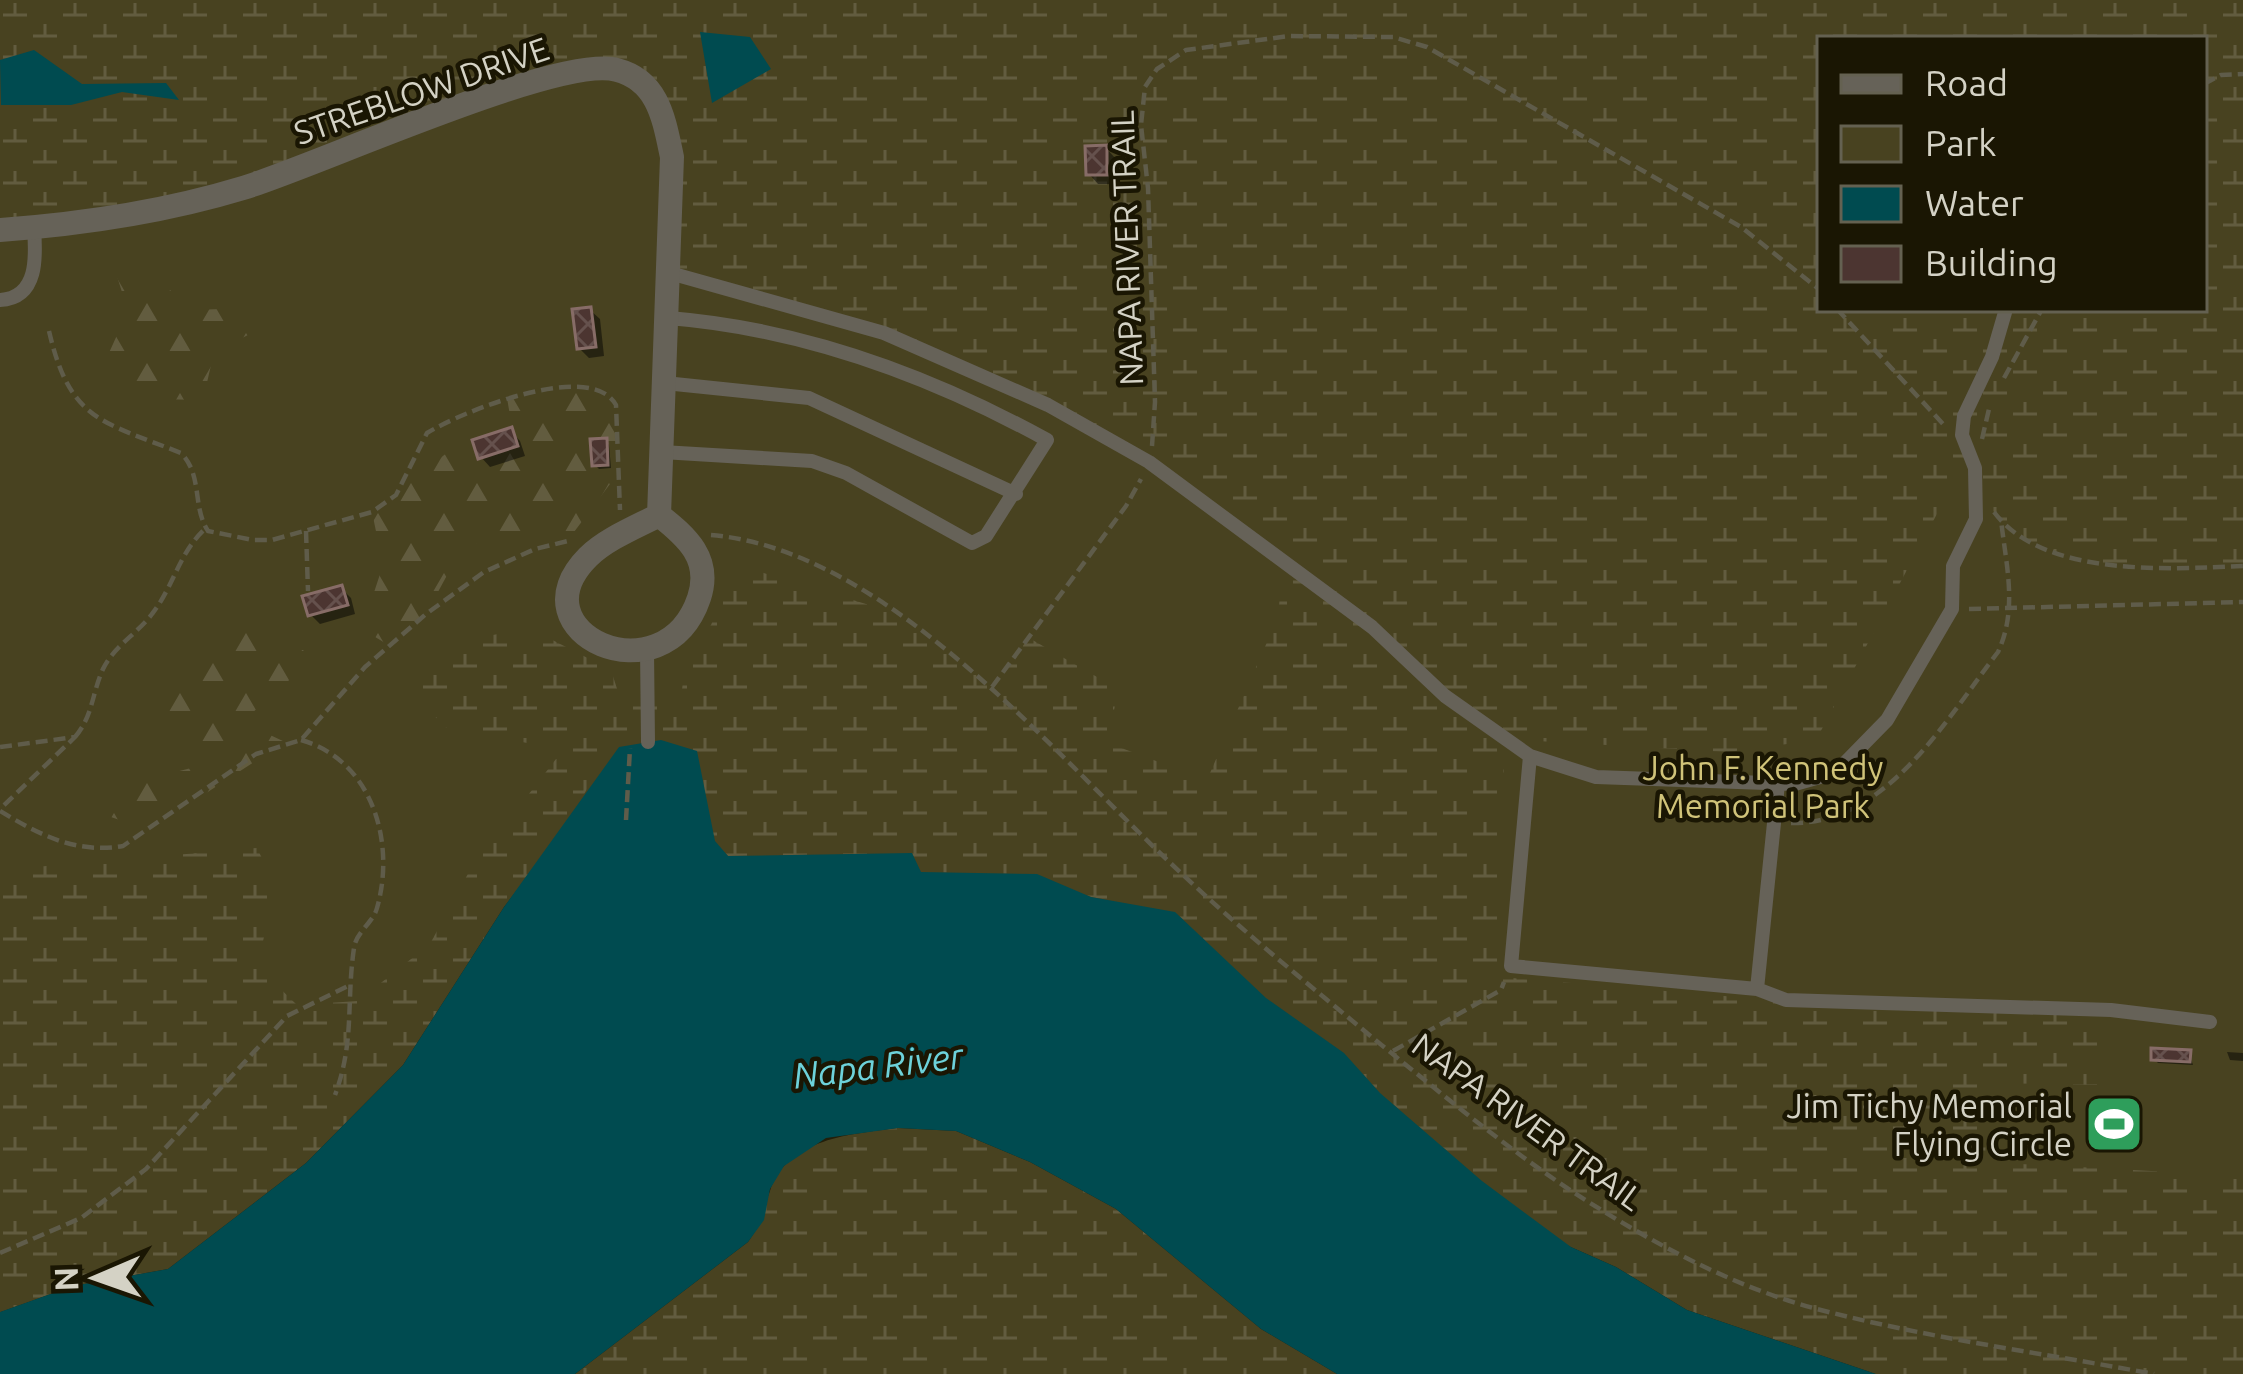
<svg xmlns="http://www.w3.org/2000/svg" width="2243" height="1374" viewBox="0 0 2243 1374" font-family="Ubuntu,sans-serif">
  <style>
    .green { fill: #484220; fill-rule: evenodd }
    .forest { fill: url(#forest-firs) }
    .wetland { fill: url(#wetland-marsh); fill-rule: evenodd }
    .water { fill: #004b50 }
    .shadow { fill: #0007 }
    .building { fill: url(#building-cross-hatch); stroke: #876c67; stroke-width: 3 }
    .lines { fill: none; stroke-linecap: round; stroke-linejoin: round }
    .path { stroke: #5f5c4a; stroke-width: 4.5; stroke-dasharray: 12 6; stroke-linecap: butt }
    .lane { stroke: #666258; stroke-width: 14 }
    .street { stroke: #666258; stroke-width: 24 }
    .labels { text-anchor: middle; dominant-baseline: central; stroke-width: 9; stroke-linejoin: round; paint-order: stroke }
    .street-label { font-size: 33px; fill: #d4d2c5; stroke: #1a1603 }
    .park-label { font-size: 33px; fill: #d0c379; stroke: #1a1603 }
    .poi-label { font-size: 33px; fill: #d4d2c5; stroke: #1a1603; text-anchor: end }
    .water-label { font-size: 36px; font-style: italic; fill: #6dd2da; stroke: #1a1603 }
  </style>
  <defs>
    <pattern id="forest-firs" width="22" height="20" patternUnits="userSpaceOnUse" patternTransform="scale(3)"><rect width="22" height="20" fill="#484220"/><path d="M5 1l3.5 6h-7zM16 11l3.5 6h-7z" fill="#625c3f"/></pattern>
    <pattern id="wetland-marsh" width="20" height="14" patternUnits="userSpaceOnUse" patternTransform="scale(3)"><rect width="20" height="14" fill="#484220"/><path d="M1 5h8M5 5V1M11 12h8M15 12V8" fill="none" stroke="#625c3f"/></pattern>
    <pattern id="building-cross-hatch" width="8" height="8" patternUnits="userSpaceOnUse" patternTransform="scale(3)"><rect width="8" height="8" fill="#4c3531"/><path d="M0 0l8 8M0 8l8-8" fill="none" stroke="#65514d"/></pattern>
  </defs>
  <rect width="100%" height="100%" fill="#231f0a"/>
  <path class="green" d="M0,0H2243V1374H1876L565,827L73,1286L0,1312ZM1820,39H2204V309H1820Z"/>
  <path class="forest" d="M149,269L190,310L223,309L250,334L214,352L203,400L154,399L108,355L128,311L115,270Z
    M600,388L616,405L619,472L568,540L495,531L458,555L426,614L390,646L362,629L383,565L372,512L448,452L512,427L507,398L536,389Z
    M259,627L308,653L296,674L242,722L285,742L149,830L105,815L98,792L195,767L169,724L146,694L188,656Z"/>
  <path class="wetland" d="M0,0H2243V566C2170,569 2054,578 1999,519C1986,504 1982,486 1974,469L1938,512L1816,740L1728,752L1504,739L1500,977L1771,1000L2097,1010L2099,1085L1988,1083L1985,1162L2243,1176V1374H1876L1687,1310L1616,1267L1571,1247L1482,1181L1380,1093L1344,1053L1266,998L1175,912L1091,897L1037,874L920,872L912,853L728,856L715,841L594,777L565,827L504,907L403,1065L306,1163L168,1269L73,1286L0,1312V859L35,867L257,848L276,887L257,966L297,1005L358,1001L430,944L470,870L563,750L445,727L413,693L456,642L529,628L611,670L620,698L681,697L686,659L711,625L721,602L750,569L899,614L991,687L1029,638L1118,689L1108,743L1207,780L1278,617L1283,562L1149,462L1048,405L884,333L670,273L658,102L600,68L244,188L0,230ZM1820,39H2204V309H1820Z
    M898,1128L956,1131L1030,1162L1116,1209L1261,1329L1337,1374H575L748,1242C764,1220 761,1215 770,1191C787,1138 852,1134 898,1128Z"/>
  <path class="water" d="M700,32L750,37L771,69L712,103Z
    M34,50L82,84L166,83L179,100L122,92L71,105H1L0,60Z
    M661,740L697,751L715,841L728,856L912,853L921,872L1037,874L1091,897L1175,912L1266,998L1344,1053L1380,1093L1482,1181L1571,1247L1616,1267L1687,1310L1876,1374H1337L1261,1329L1116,1209L1030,1162L956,1131L898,1128L826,1138L784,1166L770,1189L764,1220L748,1242L575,1374H0V1312L73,1286L168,1269L306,1163L403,1065L504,907L619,747Z"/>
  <path class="shadow" d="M1106,148L1115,158L1116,184H1098L1089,174Z
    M590,310L600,319L604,356L589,358L579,348Z
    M511,431L520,441L525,456L490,467L481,457Z
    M605,441L609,445L611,468L599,469L595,465Z
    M341,588L351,598L355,614L320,624L311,615Z
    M2227,1052L2243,1053V1061L2230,1060Z
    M2189,1053L2193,1065L2158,1063L2154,1059Z"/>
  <path class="building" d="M1107,145V175H1086L1085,146Z
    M591,307L596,347L577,349L572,309Z
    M512,427L518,446L478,459L472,440Z
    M607,438L608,465L592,466L590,439Z
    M342,585L348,605L308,616L302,596Z
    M2151,1048L2191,1050L2190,1062L2151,1060Z"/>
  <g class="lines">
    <path class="path" d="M2204,84L2221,75L2243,74
      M1837,309L1944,425
      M49,331C70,421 101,421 181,453C203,475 192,507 208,531L253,540H272L372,512L396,495L427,433C461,412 591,359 616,405L620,510
      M2004,378L2042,309
      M1982,439L1989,409
      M1152,446L1155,402L1148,188L1141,125L1145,87L1157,69L1186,50L1289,36L1393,37L1427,47L1741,227L1820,290
      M1994,512C2043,578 2170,569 2243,566
      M306,531L308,591
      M711,535C889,550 1056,757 1180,872C1243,932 1312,987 1379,1043C1442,1094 1505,1147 1573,1192C1647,1240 1730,1286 1817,1309C1927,1338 2042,1353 2154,1374
      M1969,609L2243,602
      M992,687L1126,506L1141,479
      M75,737C93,716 92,693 103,669C114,646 137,634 152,614C174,586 179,552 206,528
      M301,740C372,760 396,842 377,908C373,923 356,932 354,948C346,1002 355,1041 335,1095
      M0,747L75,737L0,809
      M0,811C40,835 76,854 123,846L256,754L301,740L365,667L426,614L484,572L535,549L572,540
      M626,820L630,748
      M1791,823C1887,825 1947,718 1998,652C2018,609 2006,565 2001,520
      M1393,1051L1501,990L1504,982
      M0,1253L81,1218L146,1169L287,1016L350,985"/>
    <path class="lane" d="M670,273L884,333L1048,405L1149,462L1372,627L1445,696L1530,756L1596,777L1795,784L1820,777L1845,763L1887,720L1952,609L1953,566L1976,519L1975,468L1962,435L1964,416L1992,357L2006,309
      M0,300C39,298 36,255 34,228
      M665,383L809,398L1016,494
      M662,452L812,461L846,473L972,543L986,536L1047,440C929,375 804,329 669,318
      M647,650L648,742
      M1530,756L1511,966L1757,989L1778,784
      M1757,989L1786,1000L2111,1010L2210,1022"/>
    <path class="street" d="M0,230C83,224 164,212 243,188C316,166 559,54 617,70C659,81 664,120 672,157L659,515
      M659,515C687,537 712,559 699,598C664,701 512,633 588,557C606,539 636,527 659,515Z"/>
  </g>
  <defs>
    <symbol id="stadium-square" viewBox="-11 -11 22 22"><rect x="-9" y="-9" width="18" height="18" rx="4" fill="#2e9e5b" stroke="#1a1603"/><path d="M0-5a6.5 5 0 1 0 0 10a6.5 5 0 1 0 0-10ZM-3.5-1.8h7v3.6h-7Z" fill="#fff"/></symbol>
  </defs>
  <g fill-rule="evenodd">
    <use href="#stadium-square" x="2081" y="1091" width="66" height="66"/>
  </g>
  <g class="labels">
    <g class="street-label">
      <text transform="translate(421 90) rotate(-19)">STREBLOW DRIVE</text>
      <text transform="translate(1126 248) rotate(-92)">NAPA RIVER TRAIL</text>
      <text transform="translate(1528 1121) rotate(36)">NAPA RIVER TRAIL</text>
    </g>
    <g class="park-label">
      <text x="1763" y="767">John F. Kennedy<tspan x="1763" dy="38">Memorial Park</tspan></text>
    </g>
    <g class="poi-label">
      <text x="2072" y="1105">Jim Tichy Memorial<tspan x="2072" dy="38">Flying Circle</tspan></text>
    </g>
    <g class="water-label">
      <text transform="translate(878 1065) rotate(-7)">Napa River</text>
    </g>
  </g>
  <rect x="1817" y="36" width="390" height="276" fill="#1a1603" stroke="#646151" stroke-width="3"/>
  <rect x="1841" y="75" width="60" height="18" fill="#666258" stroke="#646151" stroke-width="3"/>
  <text x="1925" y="96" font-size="36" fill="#d4d2c5">Road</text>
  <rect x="1841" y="126" width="60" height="36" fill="#484220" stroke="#646151" stroke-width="3"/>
  <text x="1925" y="156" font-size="36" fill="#d4d2c5">Park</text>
  <rect x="1841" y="186" width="60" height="36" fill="#004b50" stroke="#646151" stroke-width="3"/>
  <text x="1925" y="216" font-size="36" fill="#d4d2c5">Water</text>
  <rect x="1841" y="246" width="60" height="36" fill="#4c3531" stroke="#646151" stroke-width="3"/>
  <text x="1925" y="276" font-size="36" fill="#d4d2c5">Building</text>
  <g transform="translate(96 1278) rotate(268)" stroke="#1a1603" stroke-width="9" paint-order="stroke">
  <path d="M0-9L21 45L0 30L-21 45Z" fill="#d4d2c5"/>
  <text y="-18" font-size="33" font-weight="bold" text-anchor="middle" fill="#d4d2c5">N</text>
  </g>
</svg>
